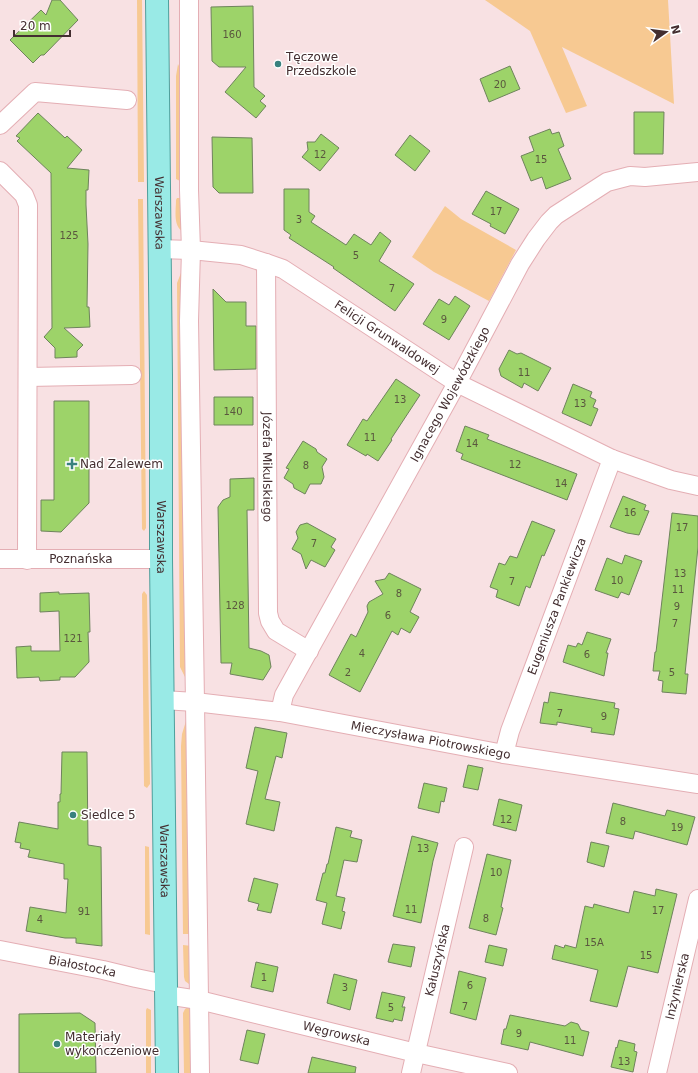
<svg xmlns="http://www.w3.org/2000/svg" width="698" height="1073" viewBox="0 0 698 1073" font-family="'DejaVu Sans',sans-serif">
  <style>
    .green { fill: #f7c992 }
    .building { fill: #9dd369; stroke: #6e835c }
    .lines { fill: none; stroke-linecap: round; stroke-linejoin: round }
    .minor-casing { stroke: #e4aeb4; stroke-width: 20 }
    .major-casing { stroke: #4f9f9c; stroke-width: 24 }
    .minor { stroke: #fff; stroke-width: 18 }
    .major { stroke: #99eae6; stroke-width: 22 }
    .poi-dot { fill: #39817e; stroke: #fff; stroke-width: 1.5 }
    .labels { text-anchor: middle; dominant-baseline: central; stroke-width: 3; stroke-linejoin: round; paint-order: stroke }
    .number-label { font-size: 10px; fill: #5a573e }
    .poi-label { font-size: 12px; fill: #432e30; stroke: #fff; text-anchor: start }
    .street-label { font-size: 12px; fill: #432e30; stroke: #fff }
  </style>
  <rect width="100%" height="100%" fill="#f8e1e3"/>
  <path class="green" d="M137,0H142L144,182H138Z
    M485,0H668L674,104L562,47L587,106L566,113L530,31Z
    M178,64L184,77L180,181L176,179V76Z
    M177,198H184L182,231C173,225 176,210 176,200Z
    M138,199H143L146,528L144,531L142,529Z
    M445,206L461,219L516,250L489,301L434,272L412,257Z
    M183,271L186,679L180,667L177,283L181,273Z
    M144,591L147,595L150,784L147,788L144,786L142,594Z
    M186,721L191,934H183L181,746L182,734Z
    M145,846L149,847V848L150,935L145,934Z
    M183,945L192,946L193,982L189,984L185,981L184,977Z
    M188,1007L191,1009L194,1073H184L183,1013L185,1009Z
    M147,1008L151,1010V1073H146V1010Z"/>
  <path class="building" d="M52,0H60L78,20L44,55H41L33,63L10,40L41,10L46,15Z
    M253,6L254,87L265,96L260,101L266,106L256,118L225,92L246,67H219L212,61L211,7Z
    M510,66L520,89L489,102L480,79Z
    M634,112H664L663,154H634Z
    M38,113L65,138L67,136L82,150L67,168L89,170L88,190H86V205L88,244L87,307H89L90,327L64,328L83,345L77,351V357L55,358V348L44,337L52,328L51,173L17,141L20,138L16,136Z
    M550,129L552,134L559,132L564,146L558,149L571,179L546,189L542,177L531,181L521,156L534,151L529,137Z
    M321,134L339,148L320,171L302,157L308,150L307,142H315Z
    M410,135L430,151L415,171L395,155Z
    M212,137L252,138L253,193H219L213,187Z
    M284,189H309V212L315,216L311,222L346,245L354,234L371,245L380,232L391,241L379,261L414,284L395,311L333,268L334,267L289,238L291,235L284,230Z
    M486,191L519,209L505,234L490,226L491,224L472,214Z
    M213,289L226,302H246V326H256V369L214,370Z
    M455,296L470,306L449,340L423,324L439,299L449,305Z
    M509,350L517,354L521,353L551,368L538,391L524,383L522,388L501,376L499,369Z
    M396,379L420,395L391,439L392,440L378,461L367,454L366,456L347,445L363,419L367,421Z
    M573,384L592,392L590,397L596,400L593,407L598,409L591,426L562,413Z
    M214,397H253V425H214Z
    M54,401H89V503L61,532L41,531V500H54Z
    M465,426L489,435L487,439L577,474L567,500L461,459L463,454L456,451Z
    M303,441L316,449L317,452L327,459L322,467L324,477L321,484H310L305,494L294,488L293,484L284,478L289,469L286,468Z
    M254,478V510H247L249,648L261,651L269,655L271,667L263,680L230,674L232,663H221L218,507L223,500L230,497V479Z
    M623,496L646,505L644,510L649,511L639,535L627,533L610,527Z
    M672,513L698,516V547L685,674H688L686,694L662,692L663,681L658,680L660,671H653L655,652H656Z
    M532,521L555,530L544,556L542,555L530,588L526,586L519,606L496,597L498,590L490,587L499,563L505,565L510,556L517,558Z
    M307,523L336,539L331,547L335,550L325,567L311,560L306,569L301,554L292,549L298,538L296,532L300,525Z
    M625,555L642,561L629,595L621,592L618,598L595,590L607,558L622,564Z
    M389,573L421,589L410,612L419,617L410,633L401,628L398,635L392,631L360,692L329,675L351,634L356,637L368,612L367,606L369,602L383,594L375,581L385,579Z
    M59,592V594L89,593L90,632H88L89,662L75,677H60V680L40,681L39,677L17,678L16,647L31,646V651H60L59,611L40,612V593Z
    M587,632L611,639L606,653H608L604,676L563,662L568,645L576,647L578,643L582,645Z
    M550,692L615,703L614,708L619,709L614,735L591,732L592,728L557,722V725L540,723L544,702L548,703Z
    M255,727L287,733L282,758L276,756L265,799L280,802L274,831L246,824L258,771L246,768Z
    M62,752H87L88,845L101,847L102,946L76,943V938H65L26,931L30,907L66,913L68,879H64V864L28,857L30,850L20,848L21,843L15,842L19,822L58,829V802H60V794H61Z
    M468,765L483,768L478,790L463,787Z
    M424,783L447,788L444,802L441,801L439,813L418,808Z
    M499,799L522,805L516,831L493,825Z
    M613,803L665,816L667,810L695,817L687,845L635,831L633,839L606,833Z
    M336,827L352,831L350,837L362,840L357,862L344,860L336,896L345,898L342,911L345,912L341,929L322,924L327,903L316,900L323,873H325L327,864H328Z
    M412,836L438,843L433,861L421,923L393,916Z
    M591,842L609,846L604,867L587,862Z
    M487,854L511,860L501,907L503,908L496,935L469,928Z
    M254,878L278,884L271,913L257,910L259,904L248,901Z
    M656,889L677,894L658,973L628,966L617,1007L590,1001L598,970L552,959L555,945L564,948L565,945L576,948L585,906L593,908L594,904L629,913L634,891L655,896Z
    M393,944L415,947L411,967L388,962Z
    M489,945L507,949L503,966L485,962Z
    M256,962L278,967L273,992L251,987Z
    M459,971L486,978L476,1020L450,1013Z
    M334,974L357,980L350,1010L327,1003Z
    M382,992L405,997L402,1007H405L402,1021L394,1019L393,1022L376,1018Z
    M80,1013L95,1023L96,1073H19V1014Z
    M510,1015L565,1026L571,1022L578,1024L581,1030L589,1032L583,1056L530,1042L528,1050L501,1044L504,1029H506Z
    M247,1030L265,1034L258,1064L240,1060Z
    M619,1040L635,1044L634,1051L637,1052L633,1072L611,1067L616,1047L617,1048Z
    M312,1057L356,1067L355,1073H308Z"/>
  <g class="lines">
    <defs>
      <g id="minor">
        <path d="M189,0V190L191,250L189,321L195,702L200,1073"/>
        <path d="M0,125L35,92L127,100"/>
        <path d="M0,171L24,195L28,205L27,560"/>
        <path id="s1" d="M159,249L191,250L241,255L266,263L283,269L457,383L612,459L671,480L698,486"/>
        <path id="s2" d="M266,263L268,613L270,621L276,631L309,651"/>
        <path d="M28,377L132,375"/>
        <path id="s3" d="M0,559H161"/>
        <path id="s4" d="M163,700L195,702L280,712L504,754L698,784"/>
        <path id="s5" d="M280,712L284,695L457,383L520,264L536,239L549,222L556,215L607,182L630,176L645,177L698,172"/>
        <path id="s6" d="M504,754L510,731L612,459"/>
        <path id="s7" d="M0,950L103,970L136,978L165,984"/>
        <path id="s8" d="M166,995L199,1000L416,1053L508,1073"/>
        <path id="s9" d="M411,1073L464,847"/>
        <path id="s10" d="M657,1073L698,899"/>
      </g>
      <g id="major">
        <path id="s11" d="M157,0L161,375V559L167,1073"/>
      </g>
    </defs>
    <use href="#minor" class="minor-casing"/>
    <use href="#major" class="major-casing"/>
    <use href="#minor" class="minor"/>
    <use href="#major" class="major"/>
  </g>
  <g class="poi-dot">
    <circle cx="278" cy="64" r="4"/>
    <path d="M70 458h4v4h4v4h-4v4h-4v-4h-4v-4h4z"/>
    <circle cx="73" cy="815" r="4"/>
    <circle cx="57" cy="1044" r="4"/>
  </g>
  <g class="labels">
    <g class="number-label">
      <text x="232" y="34">160</text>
      <text x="500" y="84">20</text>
      <text x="320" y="154">12</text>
      <text x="541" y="159">15</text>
      <text x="496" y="211">17</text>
      <text x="299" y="219">3</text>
      <text x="69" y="235">125</text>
      <text x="356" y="255">5</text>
      <text x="392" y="288">7</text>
      <text x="444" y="319">9</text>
      <text x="524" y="372">11</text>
      <text x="400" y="399">13</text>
      <text x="580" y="403">13</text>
      <text x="233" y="411">140</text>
      <text x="370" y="437">11</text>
      <text x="472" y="443">14</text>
      <text x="515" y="464">12</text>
      <text x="306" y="465">8</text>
      <text x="561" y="483">14</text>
      <text x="630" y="512">16</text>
      <text x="682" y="527">17</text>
      <text x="314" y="543">7</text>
      <text x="680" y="573">13</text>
      <text x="617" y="580">10</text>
      <text x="512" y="581">7</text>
      <text x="678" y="589">11</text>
      <text x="399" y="593">8</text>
      <text x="235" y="605">128</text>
      <text x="677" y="606">9</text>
      <text x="388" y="615">6</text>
      <text x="675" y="623">7</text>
      <text x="73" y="638">121</text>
      <text x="362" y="653">4</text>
      <text x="587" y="654">6</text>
      <text x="348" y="672">2</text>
      <text x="672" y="672">5</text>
      <text x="560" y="713">7</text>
      <text x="604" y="716">9</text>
      <text x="506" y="819">12</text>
      <text x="623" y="821">8</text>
      <text x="677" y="827">19</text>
      <text x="423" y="848">13</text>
      <text x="496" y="872">10</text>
      <text x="411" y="909">11</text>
      <text x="658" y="910">17</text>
      <text x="84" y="911">91</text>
      <text x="486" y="918">8</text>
      <text x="40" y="919">4</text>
      <text x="594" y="942">15A</text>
      <text x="646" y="955">15</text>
      <text x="264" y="977">1</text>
      <text x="470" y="985">6</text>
      <text x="345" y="987">3</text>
      <text x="465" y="1006">7</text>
      <text x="391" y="1007">5</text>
      <text x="519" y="1033">9</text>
      <text x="570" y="1040">11</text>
      <text x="624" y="1061">13</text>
    </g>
    <g class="poi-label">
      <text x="286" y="57">Tęczowe<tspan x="286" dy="14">Przedszkole</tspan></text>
      <text x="80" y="464">Nad Zalewem</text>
      <text x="81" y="815">Siedlce 5</text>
      <text x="65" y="1037">Materiały<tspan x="65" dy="14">wykończeniowe</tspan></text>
    </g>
    <g class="street-label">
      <text stroke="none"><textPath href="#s11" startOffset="213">Warszawska</textPath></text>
      <text stroke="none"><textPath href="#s1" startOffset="251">Felicji Grunwaldowej</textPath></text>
      <text stroke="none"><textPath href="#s5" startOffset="361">Ignacego Wojewódzkiego</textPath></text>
      <text stroke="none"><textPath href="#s2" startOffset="204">Józefa Mikulskiego</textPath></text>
      <text stroke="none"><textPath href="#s11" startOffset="537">Warszawska</textPath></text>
      <text stroke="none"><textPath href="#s3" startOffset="81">Poznańska</textPath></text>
      <text stroke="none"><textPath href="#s6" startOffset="157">Eugeniusza Pankiewicza</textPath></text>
      <text stroke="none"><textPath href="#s4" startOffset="271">Mieczysława Piotrowskiego</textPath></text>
      <text stroke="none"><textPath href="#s11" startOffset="861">Warszawska</textPath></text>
      <text stroke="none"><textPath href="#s9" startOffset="116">Kałuszyńska</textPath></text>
      <text stroke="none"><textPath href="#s7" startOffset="84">Białostocka</textPath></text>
      <text stroke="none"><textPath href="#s10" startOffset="89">Inżynierska</textPath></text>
      <text stroke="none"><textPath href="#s8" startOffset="175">Węgrowska</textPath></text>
    </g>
  </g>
  <g transform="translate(666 32) rotate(76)" stroke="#ffffff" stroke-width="3" paint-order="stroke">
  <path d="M0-3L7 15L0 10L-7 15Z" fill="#432e30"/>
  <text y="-6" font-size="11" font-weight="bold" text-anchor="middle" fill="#432e30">N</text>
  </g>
  <path d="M14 30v6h56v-6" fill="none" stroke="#432e30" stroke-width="2"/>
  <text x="20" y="30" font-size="12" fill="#432e30" stroke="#ffffff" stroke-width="3" paint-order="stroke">20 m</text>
</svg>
